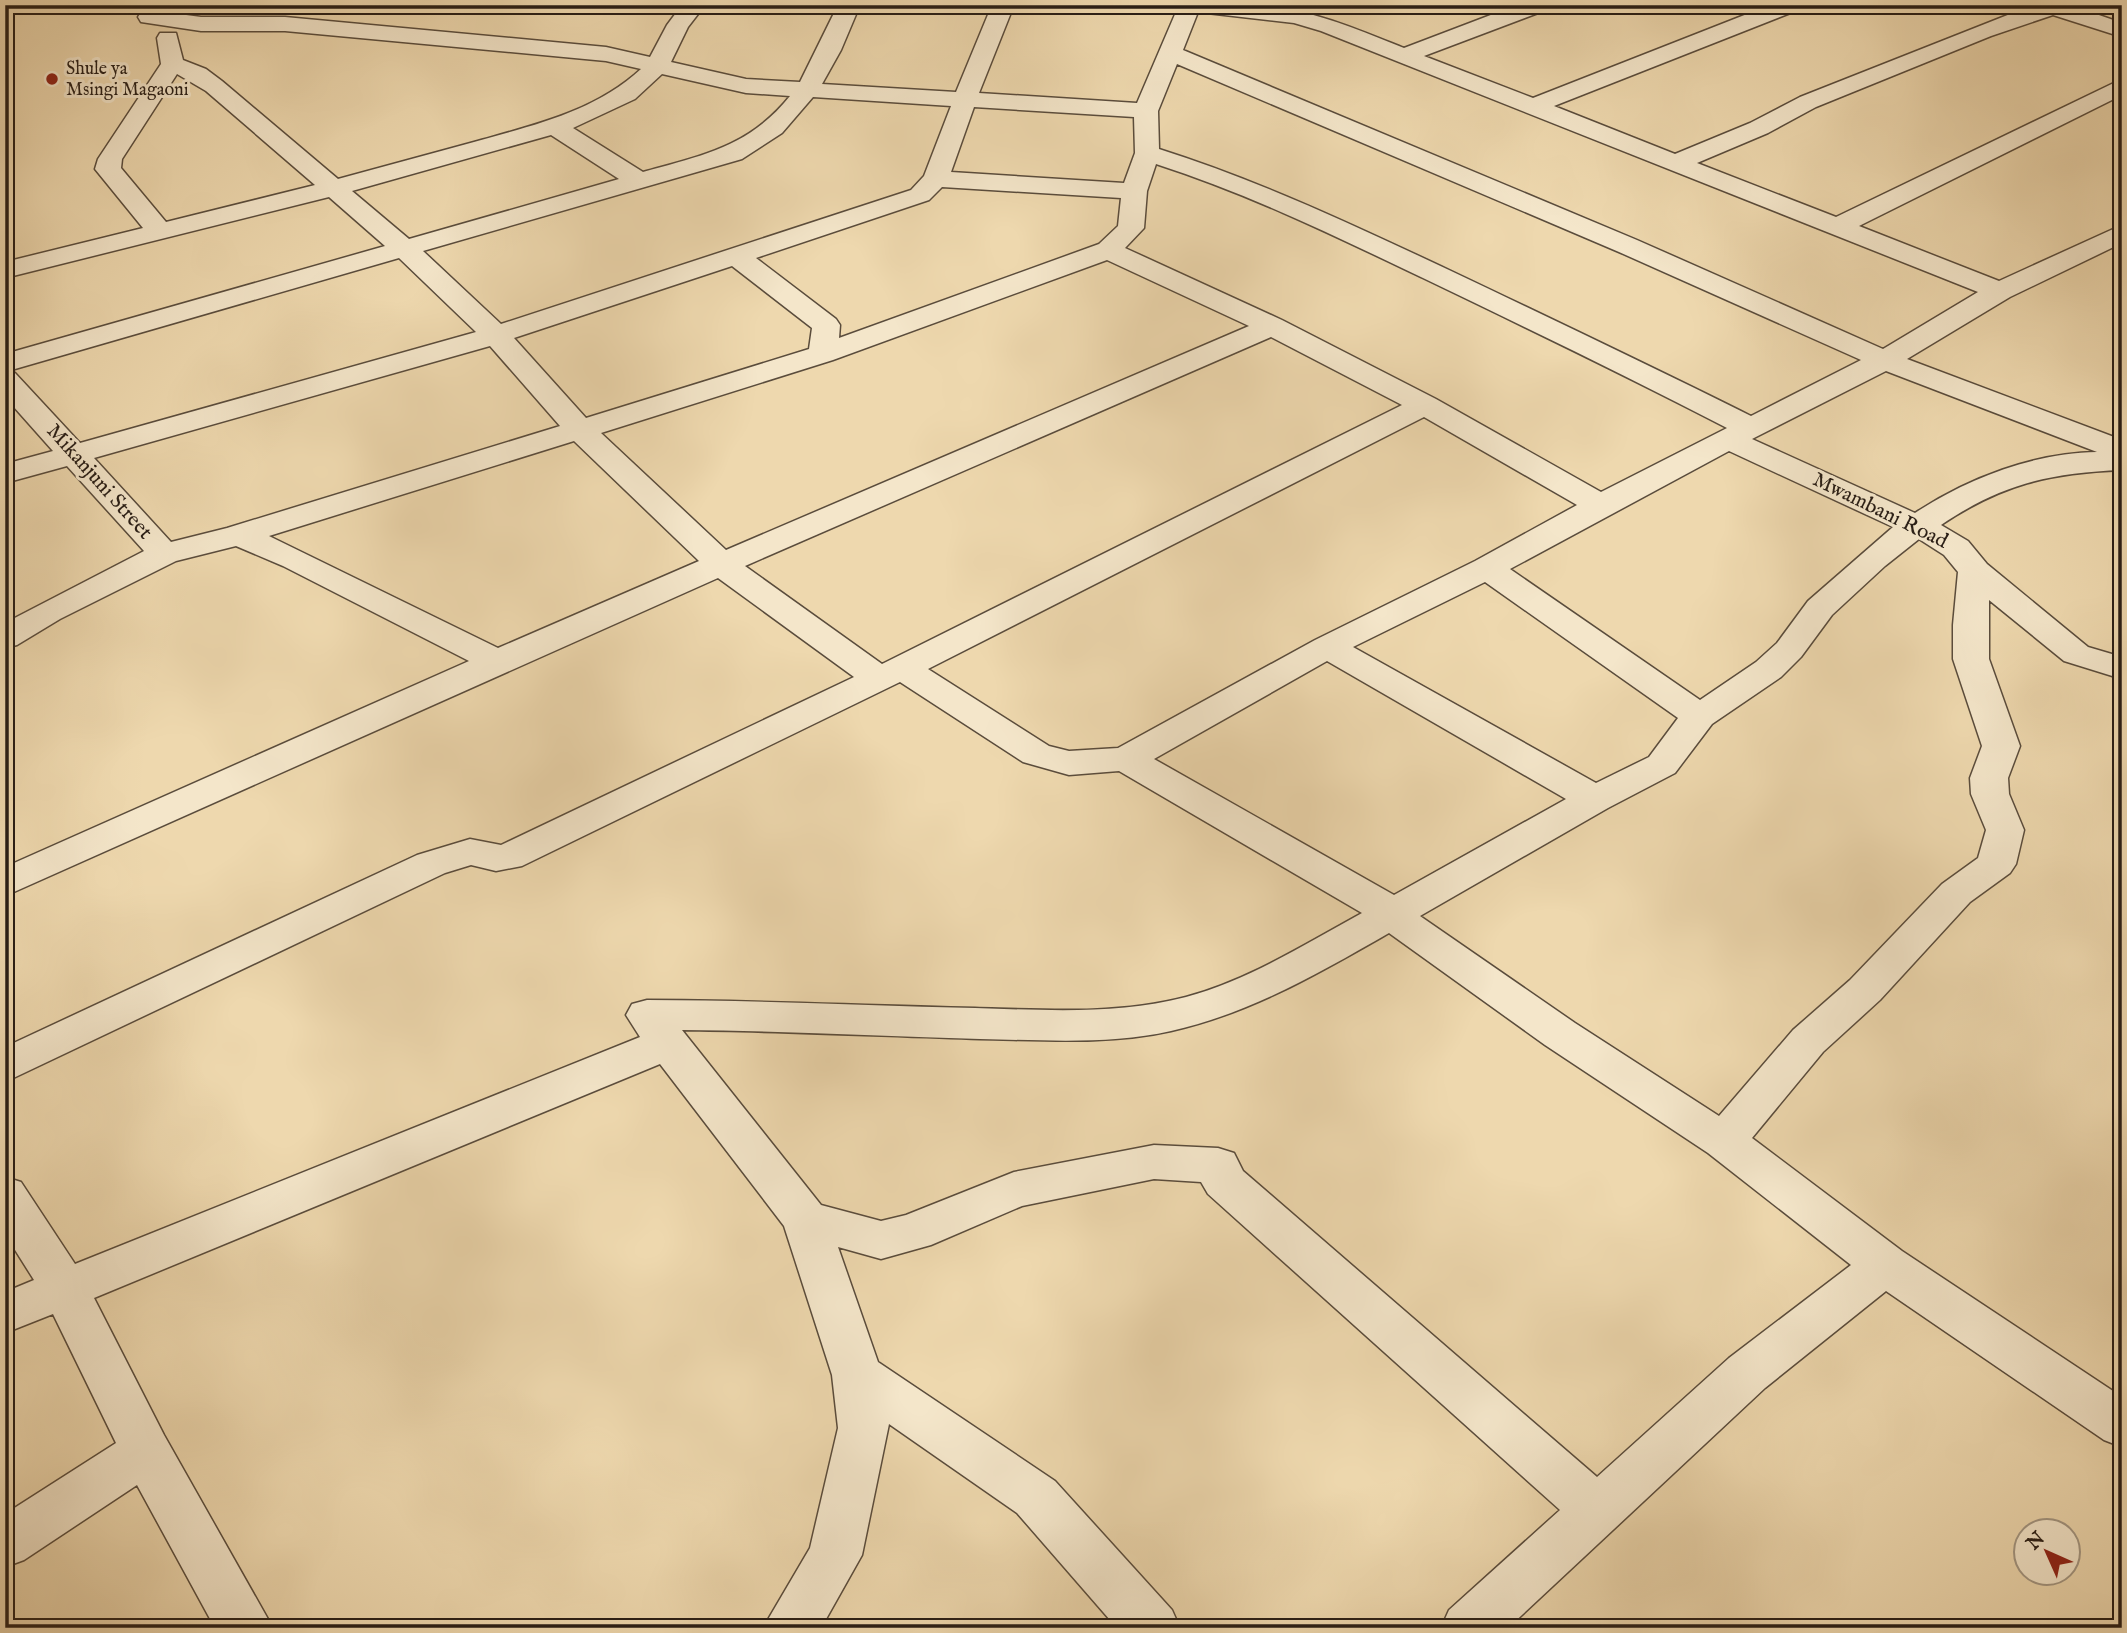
<svg xmlns="http://www.w3.org/2000/svg" width="2127" height="1633" viewBox="0 0 2127 1633" font-family="'IM FELL English',serif">
  <style>
    .lines { fill: none; stroke-linecap: round; stroke-linejoin: round }
    .street-casing { stroke: #5a4c3c; stroke-width: 3 }
    .street { fill: #f4e6ca; fill-rule: evenodd }
    .poi-dot { fill: #8f2418; stroke: #f4e6ca; stroke-width: 2.5 }
    .labels { text-anchor: middle; dominant-baseline: central; stroke-width: 6; stroke-linejoin: round; paint-order: stroke }
    .far-poi-label { font-size: 18px; fill: #291e16; stroke: #f4e6ca; text-anchor: start }
    .street-label { font-size: 21px; fill: #291e16; stroke: #f4e6ca }
  </style>
  <rect width="100%" height="100%" fill="#eed8ae"/>
  <filter id="stains"><feTurbulence type="fractalNoise" baseFrequency=".00286" numOctaves="4"/><feColorMatrix values="0 0 0 0 .2 0 0 0 0 .09 0 0 0 0 .02 0 0 0 .5 -.17"/></filter>
  <radialGradient id="worn" r=".72"><stop offset=".6" stop-color="#630" stop-opacity="0"/><stop offset="1" stop-color="#630" stop-opacity=".3"/></radialGradient>
  <g class="lines">
    <defs>
      <path id="street" d="M682,5H705L688,27L671,62L746,79L800,82L838,5H860L841,50L822,84L956,92L992,5H1014L979,93L1137,103L1179,5C1218,5 1258,3 1297,11C1334,19 1369,34 1404,48L1517,5H1549L1546,10L1424,56L1533,98L1770,5H1801L1798,10L1554,106L1675,154L1750,123L1800,97L2033,5H2070L2122,23V37L2053,15L1991,36L1816,107L1768,133L1697,163L1836,217L2122,79V95L1859,226L1999,281L2122,225V243L2010,297L1907,359L2122,440V470C2049,473 2002,484 1941,525L1968,541L1987,564L2088,647L2122,657V679L2064,661L1989,600V659L2020,746L2008,778L2009,794L2024,830L2016,864L2010,873L1970,902L1880,1000L1823,1052L1752,1138L1902,1251L2122,1397V1447L2104,1440L1886,1291L1765,1388L1508,1628H1441L1449,1610L1560,1510L1208,1194L1201,1182L1154,1179L1022,1206L931,1245L881,1259L838,1247L878,1362L1055,1481L1172,1610L1180,1628H1117L1017,1513L889,1424L862,1555L821,1628H763L810,1548L838,1428L832,1375L784,1226L660,1064L94,1298L164,1435L273,1628H215L137,1485L24,1560L5,1567V1514L116,1443L53,1314L5,1333V1292L34,1280L5,1234V1177L21,1182L75,1264L640,1037L626,1015L632,1004L647,1000C756,1000 866,1006 975,1008C1045,1010 1117,1015 1186,997C1249,980 1305,944 1362,913L1119,771L1069,775L1023,762L900,682L522,866L496,871L471,865L445,873L5,1082V1047L417,855L470,839L501,845L854,677L718,578L5,896V867L469,661L283,566L236,546L176,561L60,619L17,645L5,648V623L144,551L67,466L5,483V464L53,451L5,397V354L385,246L329,197L5,278V262L143,228L95,169L98,159L161,64L157,38L160,33H176L183,60L206,69L222,81L338,179C383,167 429,154 474,142C534,125 594,112 641,69L606,61L285,31H201L141,22L138,17L141,12L149,10L201,17H285L606,47L650,57L667,25ZM1198,12L1294,23L1321,31L1978,292L1883,349L1637,240L1183,50ZM1177,64L1619,252L1861,360L1751,416C1651,366 1550,318 1449,270C1353,225 1260,181 1159,149L1158,111ZM177,74L206,91L315,185L166,222L121,168L122,159ZM662,74L746,93L790,96C749,147 703,155 643,172L573,128L635,99ZM813,97L951,106L924,176L911,190L501,324L423,251L742,159L782,133ZM974,107L1134,117L1135,153L1124,183L951,172ZM551,135L619,179L409,239L352,191ZM1156,164C1249,194 1335,236 1423,278C1525,327 1627,376 1727,428L1601,492L1436,399L1282,320L1125,248L1144,228L1147,191ZM942,187L1121,198L1118,226L1099,244L839,338L840,325L836,319L756,258L929,200ZM399,258L476,332L80,443L15,373L8,371ZM1107,260L1249,326L726,550L601,433L833,360ZM732,266L812,328L809,349L586,418L514,338ZM1271,337L1402,405L882,664L745,566ZM490,346L560,426L227,528L171,542L94,458ZM1886,371L2097,452C2034,453 1968,478 1915,513L1752,439ZM1424,417L1577,505L1475,561L1315,640L1118,748L1069,751L1049,746L928,669ZM574,441L699,561L498,648L269,536ZM1729,451L1893,527L1808,601L1777,643L1756,662L1700,700L1510,569ZM1919,539L1944,555L1958,572L1953,625V659L1982,746L1970,778L1971,794L1986,830L1978,858L1942,884L1850,980L1793,1030L1719,1116L1575,1023L1420,916L1608,808L1675,773L1712,724L1781,677L1801,657L1832,615L1885,566ZM1485,582L1678,718L1649,757L1596,783L1353,647ZM1327,661L1566,799L1394,895L1154,759ZM1389,933L1545,1045L1708,1153L1851,1265L1729,1358L1597,1477L1243,1171L1234,1153L1218,1148L1154,1145L1014,1172L906,1215L881,1221L821,1205L682,1030C782,1031 881,1036 980,1039C1044,1040 1109,1045 1171,1031C1251,1013 1319,973 1389,933Z"/>
    </defs>
    <use href="#street" class="street-casing"/>
    <use href="#street" class="street"/>
  </g>
  <circle class="poi-dot" cx="52" cy="79" r="7"/>
  <g class="labels">
    <g class="far-poi-label">
      <text x="66" y="69">Shule ya<tspan x="66" dy="21">Msingi Magaoni</tspan></text>
    </g>
    <g class="street-label">
      <text transform="translate(99 482) rotate(48)">Mikanjuni Street</text>
      <text transform="translate(1880 511) rotate(26)">Mwambani Road</text>
    </g>
  </g>
  <rect width="2127" height="1633" fill="none" stroke="#eed8ae" stroke-width="28"/>
  <rect x="7" y="7" width="2113" height="1619" fill="none" stroke="#291e16" stroke-width="3.5"/>
  <rect x="14" y="14" width="2099" height="1605" fill="none" stroke="#291e16" stroke-width="2"/>
  <g transform="translate(2047 1552) rotate(315)"><circle r="33" fill="#f4e6ca" stroke="#a39682" stroke-width="2"/>
  <path d="M0-5L12 26L0 18L-12 26Z" fill="#8f2418"/>
  <text y="-10" font-size="19" font-weight="bold" text-anchor="middle" fill="#291e16">N</text>
  </g>
  <rect width="100%" height="100%" filter="url(#stains)"/>
  <rect width="100%" height="100%" fill="url(#worn)"/>
</svg>
